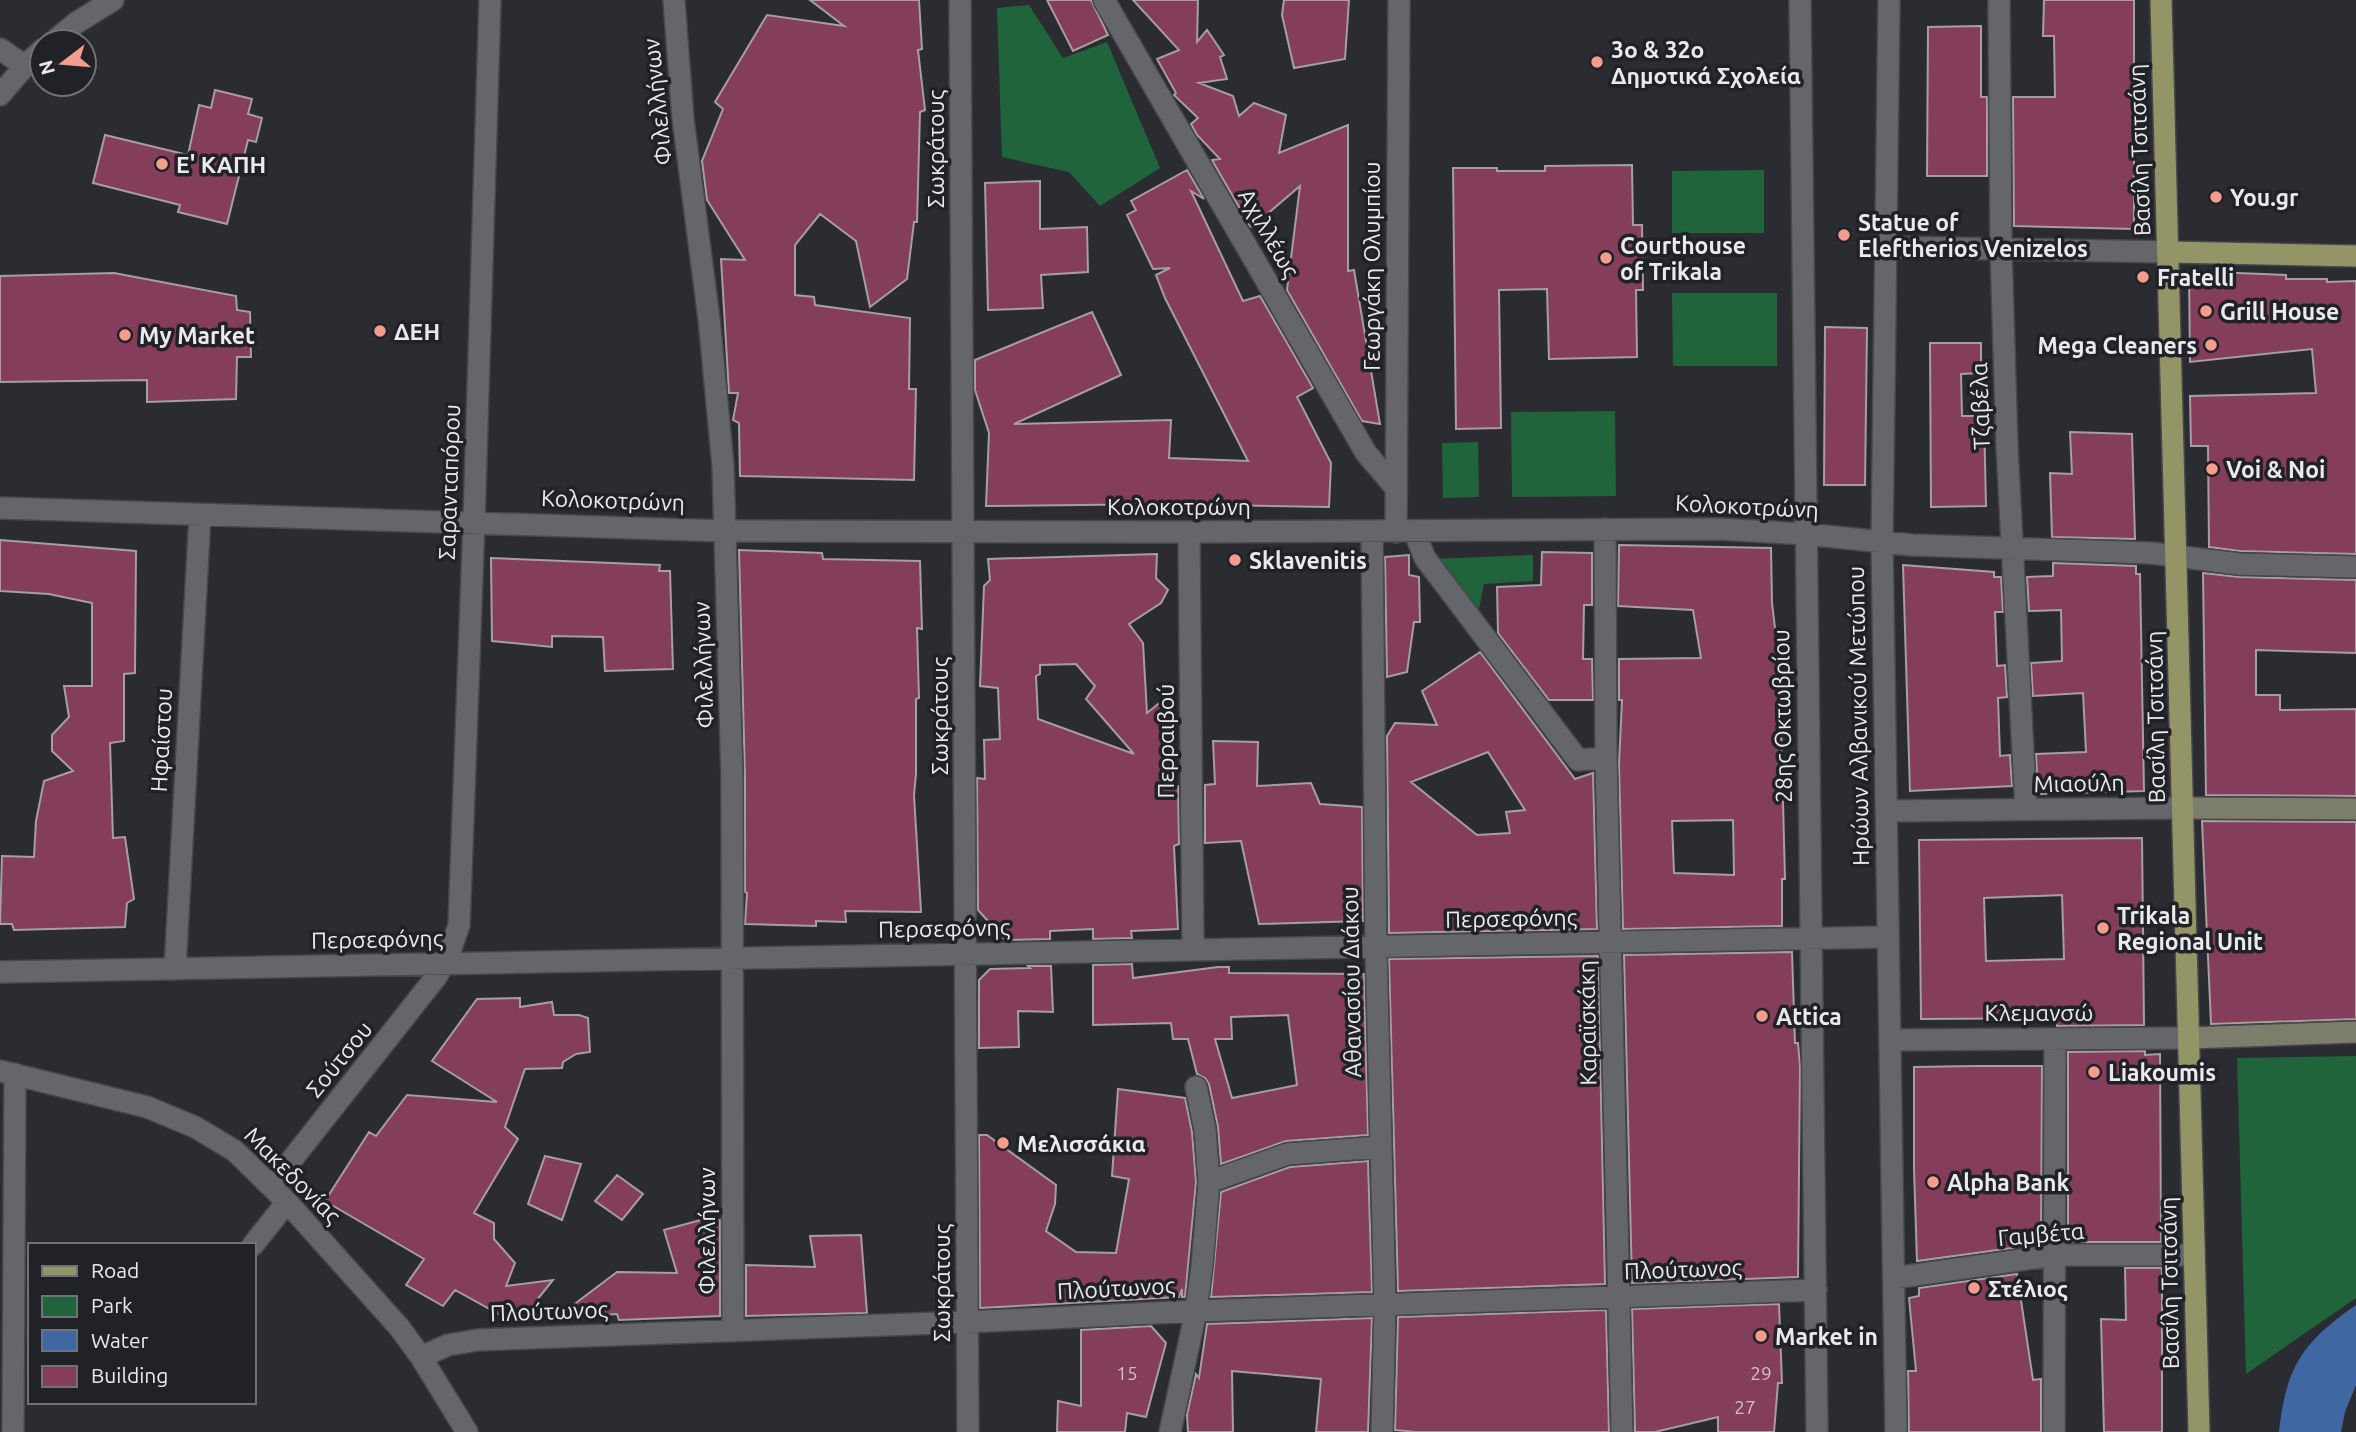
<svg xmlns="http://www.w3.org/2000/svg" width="2356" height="1432" viewBox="0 0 2356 1432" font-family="Ubuntu,sans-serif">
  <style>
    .green { fill: #20643b }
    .water { fill: #3f67a1 }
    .building { fill: #843d5b; stroke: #a69ea0; stroke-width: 2; fill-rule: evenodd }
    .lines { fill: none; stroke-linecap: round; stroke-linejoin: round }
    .street-casing { stroke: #47474c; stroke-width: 24 }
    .secondary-casing { stroke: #47474c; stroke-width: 24 }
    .primary-casing { stroke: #47474c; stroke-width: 24 }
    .street { stroke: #65666c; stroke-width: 21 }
    .secondary { stroke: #7c7d6a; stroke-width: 21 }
    .primary { stroke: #949567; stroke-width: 21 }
    .poi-dot { fill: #f49d8d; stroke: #212227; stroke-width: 2.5 }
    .labels { text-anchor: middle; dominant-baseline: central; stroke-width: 7; stroke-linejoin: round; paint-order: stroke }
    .number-label { font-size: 19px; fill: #d0bfc9 }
    .poi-label { font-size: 23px; font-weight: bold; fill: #eaeaee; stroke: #212227; text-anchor: start }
    .street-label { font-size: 23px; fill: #eaeaee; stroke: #212227 }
  </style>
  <rect width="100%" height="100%" fill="#2b2c31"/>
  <path class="green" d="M1029,5L1063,58L1107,42L1160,168L1100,206L1069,172L1002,157L997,8Z
    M1764,170V233H1672V171Z
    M1672,293H1777V366H1673Z
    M1615,411L1616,496L1512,497L1511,412Z
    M1478,442L1479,497L1443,498L1442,443Z
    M1533,555V581L1484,584L1477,619L1430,559Z
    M2356,1056V1298L2246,1374L2237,1058Z"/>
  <path class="water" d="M2356,1305V1385L2345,1412L2341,1432H2279C2286,1366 2303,1342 2356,1305Z"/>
  <path class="building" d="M810,0H919L922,49L918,50L925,110L920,112L917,222H914L907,279L870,307L856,241L820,214L795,245V295L814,297L815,305L910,318L909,389H916L914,480L740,476L739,423L733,420L738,393H729L721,259L745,260L707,200L702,161L723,109L715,102L767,15L844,26Z
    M1047,0H1091L1108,35L1073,51Z
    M1133,0H1198L1197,42L1207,30L1224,55L1220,57L1227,79L1199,83L1233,96L1239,116L1254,103L1286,115L1279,153L1348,125V271L1354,270L1380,424L1362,421L1287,290L1300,186L1252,227L1250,226L1212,160L1220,159L1197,135L1191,124L1198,118L1174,95L1176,93L1157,59L1179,50Z
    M1284,0H1349L1345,59L1294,68L1282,15Z
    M2044,0H2134V229L2014,226L2013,97H2055L2054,36H2043Z
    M1981,26V97H1987V176H1927L1928,27Z
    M215,90L252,99L248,114L262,118L256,142L248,140L227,224L178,212L180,205L93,183L105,135L188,155L199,105L211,108Z
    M1632,165L1633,225H1642L1643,290H1636L1637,357L1549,359L1547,289L1499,290L1501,428L1456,429L1453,168H1497V171H1545V166Z
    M1187,170L1204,199L1191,191L1243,301L1260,296L1313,388L1297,397L1331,463L1329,507L1167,504L986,506L989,433L975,390V360L1092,312L1121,375L1014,424L1171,420L1169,458L1248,461L1165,298L1156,275L1170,268L1153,269L1127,215L1136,210L1131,201Z
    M1040,181V229L1087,227L1088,272L1041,275L1043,308L988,310L985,183Z
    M2189,271L2286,275V279H2327V282L2356,281V554L2240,551L2209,547L2208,446H2191L2190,396L2316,393L2312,349L2190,362Z
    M114,273L236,296L237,310L250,312L251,357H237L236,399L147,402V380L0,382V276Z
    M1825,327L1867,328L1865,485H1824Z
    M1930,343H1981V373L1961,374L1962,416H1984L1986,506L1931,507Z
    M2070,432L2132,434L2135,539L2052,537L2050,473L2072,474Z
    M0,540L136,551L135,673L124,674V741L110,743L113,838L125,837L134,899L127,903L125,927L14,930L12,924H0L2,856L34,857L36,821L44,781L73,771L52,751V735L69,717L64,686H92V603L49,594L0,591Z
    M1619,545L1771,548L1772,603L1777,644L1781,724L1785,879H1782V926L1623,929L1619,764L1622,700H1619V659L1701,658L1693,610L1618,606ZM1733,820L1734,875L1674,873L1672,821Z
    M739,550L822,553L823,559L920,561L922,629L917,628L919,698L916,699V774L914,795L921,912L845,911L846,922L816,921V926L745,924L747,893L745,892V777Z
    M1542,552L1592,553V605H1584L1583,659H1592L1593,700H1549L1498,633L1497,587L1541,585Z
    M1157,554L1156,578L1168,590L1161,603L1129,624L1143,643L1147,713L1163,700L1168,787L1178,786L1179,844L1174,846L1178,929L1131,931L1132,938L1093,939V929L1050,931V939L1005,940L978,910L977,778L985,779L984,740L1000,739L998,688L980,686L984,586L990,580L988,559ZM1076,664L1095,686L1086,699L1134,754L1038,719L1036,676L1040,674V665Z
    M1409,555V575L1419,577L1420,622H1414L1407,672L1387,677L1385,557Z
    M491,558L660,565L659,571H670L673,669L605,671L603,637L552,636V647L492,641Z
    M2053,563L2136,566V574H2140L2144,791L2038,794L2036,754L2086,752L2083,693L2033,696L2031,663L2062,661L2061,610L2029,611L2027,577L2053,576Z
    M1903,565L1994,572V577H2001L2003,612H1995L1997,666L2005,665L2007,697L1998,698L2000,756L2010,755L2012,786L1910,791Z
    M2203,573L2239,577L2356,580V653L2256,650V695H2280V710L2356,709V796L2206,795Z
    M1480,652L1575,779L1593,773L1597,929L1389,933L1387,736L1395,723L1437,725L1422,691ZM1488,752L1525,810L1506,812L1510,833L1477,835L1411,782Z
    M1213,741L1258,742L1257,786L1311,783L1320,804L1362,807L1363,921L1259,924L1241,841L1205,843V785L1215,784Z
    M2202,821L2356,822V1019L2211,1024Z
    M2142,838L2144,1025L2057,1026V1018L1921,1019L1919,840ZM2062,895L2064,959L1986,961L1984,898Z
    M1792,952L1795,1043H1798L1800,1066L1798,1277L1632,1283L1624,955Z
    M1598,956L1605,1284L1398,1291L1389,959Z
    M1132,964L1133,978L1218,967H1229V973L1364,974L1368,1135L1286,1141L1221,1164L1218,1127L1209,1084L1205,1078L1197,1074L1188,1039H1173L1171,1023L1093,1025V965ZM1288,1015L1297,1085L1232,1098L1215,1039H1232L1231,1017Z
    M1028,966H1051L1053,1012L1018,1011L1019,1047L979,1048V980L990,969L1030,968Z
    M520,998V1007L552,1002L554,1015H579L588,1018L590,1052L576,1054L563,1062L562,1068L525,1069L505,1127L518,1139L474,1213L494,1223V1239L515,1263L506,1286L553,1280L520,1321H511L455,1290L443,1306L406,1285L424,1259L325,1201L369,1132L376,1136L407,1095L497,1102L432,1061L477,999Z
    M2145,1051V1055L2160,1054L2161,1242H2068V1052Z
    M1975,1066H2042L2041,1244L1917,1261L1914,1169V1067Z
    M1118,1089L1185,1098L1192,1132L1196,1182L1185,1297H1182V1289L1179,1297L980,1308L979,1135H987L1056,1185L1055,1204L1046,1231L1076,1252L1116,1253L1129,1179L1112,1176Z
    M545,1156L581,1164L562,1220L528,1204Z
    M1368,1161L1372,1292L1211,1297L1221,1192L1290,1167Z
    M617,1175L643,1194L622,1220L595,1201Z
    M708,1218L720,1220V1316L619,1320L617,1314L556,1318L617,1272L677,1273L664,1230Z
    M861,1235L867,1313L746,1316V1265L815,1267L810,1236Z
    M2125,1268H2161L2162,1270V1432H2104L2101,1319L2126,1320Z
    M2017,1274L2033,1380L2041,1379V1432H1909L1908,1371H1916L1909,1298L1919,1296V1288Z
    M1779,1304L1782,1383H1778L1774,1432H1718V1417L1655,1432H1635L1632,1309Z
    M1606,1310L1609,1432H1416L1395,1430L1398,1317Z
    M1372,1318L1368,1432H1316L1321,1379L1232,1371L1233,1432H1188L1187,1415L1196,1374L1199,1378L1207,1324Z
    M1151,1326L1166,1343L1146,1417L1127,1413L1125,1432H1057L1058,1401L1081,1406V1330Z"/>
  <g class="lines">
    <defs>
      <path id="street" d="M674,0L683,119L709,319L723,466L732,777L733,1331
        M960,0L968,1432
        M1104,0L1366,453L1395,487
        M1800,0L1817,1432
        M1889,0L1882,542L1896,1432
        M1999,0L2001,249L2007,447L2026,809
        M53,42L76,23L113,0
        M0,49L25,66
        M0,95L25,66L42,50
        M1886,247L2169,252
        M0,508L725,531L1189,532L1717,529L1806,534L1912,545L2151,553L2239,564L2356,567
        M1605,529L1606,758L1622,1432
        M1414,531L1425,558L1578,760L1606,758
        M1189,532L1193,950
        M1372,532L1376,947L1385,1306L1382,1432
        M1396,532L1399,0
        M1886,811L2183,808
        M175,969L200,515
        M0,972L1888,937
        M1890,1040L2189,1038
        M0,1071L147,1107L195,1127L235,1151L287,1202L399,1327L421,1357L467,1432
        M1209,1182L1287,1154L1381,1147
        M271,1186L436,977L448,957L459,925L474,521L490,0
        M253,1245L287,1202
        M1894,1278L2055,1255H2194
        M421,1357L448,1345L477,1340L968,1322L1196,1311L1816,1290
        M13,1432L15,1074
        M1170,1432L1196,1311L1202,1266L1209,1182L1205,1130L1196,1087
        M2054,1432L2055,1039"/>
      <path id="secondary" d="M2183,808L2356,809
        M2189,1038L2356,1032"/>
      <path id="primary" d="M2161,0L2199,1432
        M2169,252L2356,256"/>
    </defs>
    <use href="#street" class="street-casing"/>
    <use href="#secondary" class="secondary-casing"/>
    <use href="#primary" class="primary-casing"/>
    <use href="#street" class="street"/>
    <use href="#secondary" class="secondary"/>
    <use href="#primary" class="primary"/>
  </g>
  <g class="poi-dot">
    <circle cx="1597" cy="62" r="7"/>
    <circle cx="162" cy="164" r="7"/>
    <circle cx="2216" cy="197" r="7"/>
    <circle cx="1844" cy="235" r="7"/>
    <circle cx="1606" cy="258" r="7"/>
    <circle cx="2143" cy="277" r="7"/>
    <circle cx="2206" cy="311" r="7"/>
    <circle cx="380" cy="331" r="7"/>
    <circle cx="125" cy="335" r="7"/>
    <circle cx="2211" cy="345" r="7"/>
    <circle cx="2212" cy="469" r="7"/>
    <circle cx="1235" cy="560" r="7"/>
    <circle cx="2103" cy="928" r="7"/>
    <circle cx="1762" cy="1016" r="7"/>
    <circle cx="2094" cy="1072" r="7"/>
    <circle cx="1003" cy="1143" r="7"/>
    <circle cx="1933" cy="1182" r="7"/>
    <circle cx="1974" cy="1288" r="7"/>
    <circle cx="1761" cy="1336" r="7"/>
  </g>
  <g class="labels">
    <g class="number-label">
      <text x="1127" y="1373">15</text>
      <text x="1761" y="1373">29</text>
      <text x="1745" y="1407">27</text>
    </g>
    <g class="poi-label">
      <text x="1611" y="49">3ο &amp; 32ο<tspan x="1611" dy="26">Δημοτικά Σχολεία</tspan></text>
      <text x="176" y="164">Ε' ΚΑΠΗ</text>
      <text x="2230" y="197">You.gr</text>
      <text x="1858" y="222">Statue of<tspan x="1858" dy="26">Eleftherios Venizelos</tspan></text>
      <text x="1620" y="245">Courthouse<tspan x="1620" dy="26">of Trikala</tspan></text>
      <text x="2157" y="277">Fratelli</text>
      <text x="2220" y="311">Grill House</text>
      <text x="394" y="331">ΔΕΗ</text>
      <text x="139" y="335">My Market</text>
      <text x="2197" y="345" text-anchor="end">Mega Cleaners</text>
      <text x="2226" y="469">Voi &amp; Noi</text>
      <text x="1249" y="560">Sklavenitis</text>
      <text x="2117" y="915">Trikala<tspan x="2117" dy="26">Regional Unit</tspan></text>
      <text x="1776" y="1016">Attica</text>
      <text x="2108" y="1072">Liakoumis</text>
      <text x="1017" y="1143">Μελισσάκια</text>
      <text x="1947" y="1182">Alpha Bank</text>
      <text x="1988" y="1288">Στέλιος</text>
      <text x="1775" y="1336">Market in</text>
    </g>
    <g class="street-label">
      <text transform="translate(657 102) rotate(-96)">Φιλελλήνων</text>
      <text transform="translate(935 149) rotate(-90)">Σωκράτους</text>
      <text transform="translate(2139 150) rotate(-92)">Βασίλη Τσιτσάνη</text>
      <text transform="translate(1269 233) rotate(60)">Αχιλλέως</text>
      <text transform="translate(1371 266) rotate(-90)">Γεωργάκη Ολυμπίου</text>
      <text transform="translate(1980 406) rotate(-92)">Τζαβέλα</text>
      <text transform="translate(449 482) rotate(-88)">Σαρανταπόρου</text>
      <text transform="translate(613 500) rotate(2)">Κολοκοτρώνη</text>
      <text x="1179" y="506">Κολοκοτρώνη</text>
      <text transform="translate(1747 506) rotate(3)">Κολοκοτρώνη</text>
      <text transform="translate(703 665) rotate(-92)">Φιλελλήνων</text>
      <text transform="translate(939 716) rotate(-90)">Σωκράτους</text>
      <text transform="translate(1782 716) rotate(-91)">28ης Οκτωβρίου</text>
      <text transform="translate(1858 716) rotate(-91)">Ηρώων Αλβανικού Μετώπου</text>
      <text transform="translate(2155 717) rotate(-91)">Βασίλη Τσιτσάνη</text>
      <text transform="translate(161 740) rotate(-87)">Ηφαίστου</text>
      <text transform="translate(1165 741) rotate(-90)">Περραιβού</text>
      <text transform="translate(2079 783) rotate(-1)">Μιαούλη</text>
      <text transform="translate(1511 918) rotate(-1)">Περσεφόνης</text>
      <text transform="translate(944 928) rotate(-1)">Περσεφόνης</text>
      <text transform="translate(377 939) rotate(-1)">Περσεφόνης</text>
      <text transform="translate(1351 982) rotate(-91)">Αθανασίου Διάκου</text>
      <text x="2039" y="1012">Κλεμανσώ</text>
      <text transform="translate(1587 1023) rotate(-91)">Καραϊσκάκη</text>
      <text transform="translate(339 1059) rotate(-51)">Σούτσου</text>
      <text transform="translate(293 1175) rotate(45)">Μακεδονίας</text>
      <text transform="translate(706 1231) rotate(-90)">Φιλελλήνων</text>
      <text transform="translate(2041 1234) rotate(-5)">Γαμβέτα</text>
      <text transform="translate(1683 1269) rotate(-2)">Πλούτωνος</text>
      <text transform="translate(941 1283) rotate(-90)">Σωκράτους</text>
      <text transform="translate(2169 1283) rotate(-91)">Βασίλη Τσιτσάνη</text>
      <text transform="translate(1116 1288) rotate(-3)">Πλούτωνος</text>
      <text transform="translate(549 1311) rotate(-2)">Πλούτωνος</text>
    </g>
  </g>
  <rect x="28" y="1243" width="228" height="161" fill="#212227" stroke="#717277" stroke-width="2"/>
  <rect x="42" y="1266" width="35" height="10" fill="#949567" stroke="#717277" stroke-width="2"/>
  <text x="91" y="1278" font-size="21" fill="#eaeaee">Road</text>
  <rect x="42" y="1296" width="35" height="21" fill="#20643b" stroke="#717277" stroke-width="2"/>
  <text x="91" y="1313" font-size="21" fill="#eaeaee">Park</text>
  <rect x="42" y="1330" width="35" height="21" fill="#3f67a1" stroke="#717277" stroke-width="2"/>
  <text x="91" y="1348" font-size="21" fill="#eaeaee">Water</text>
  <rect x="42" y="1366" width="35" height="21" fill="#843d5b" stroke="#717277" stroke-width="2"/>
  <text x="91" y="1383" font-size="21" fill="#eaeaee">Building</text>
  <g transform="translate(63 63) rotate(254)"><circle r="33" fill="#212227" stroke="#717277" stroke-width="2"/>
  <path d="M0-5L12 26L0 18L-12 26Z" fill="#f49d8d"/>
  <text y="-10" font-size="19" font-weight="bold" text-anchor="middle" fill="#eaeaee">N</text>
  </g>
</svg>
